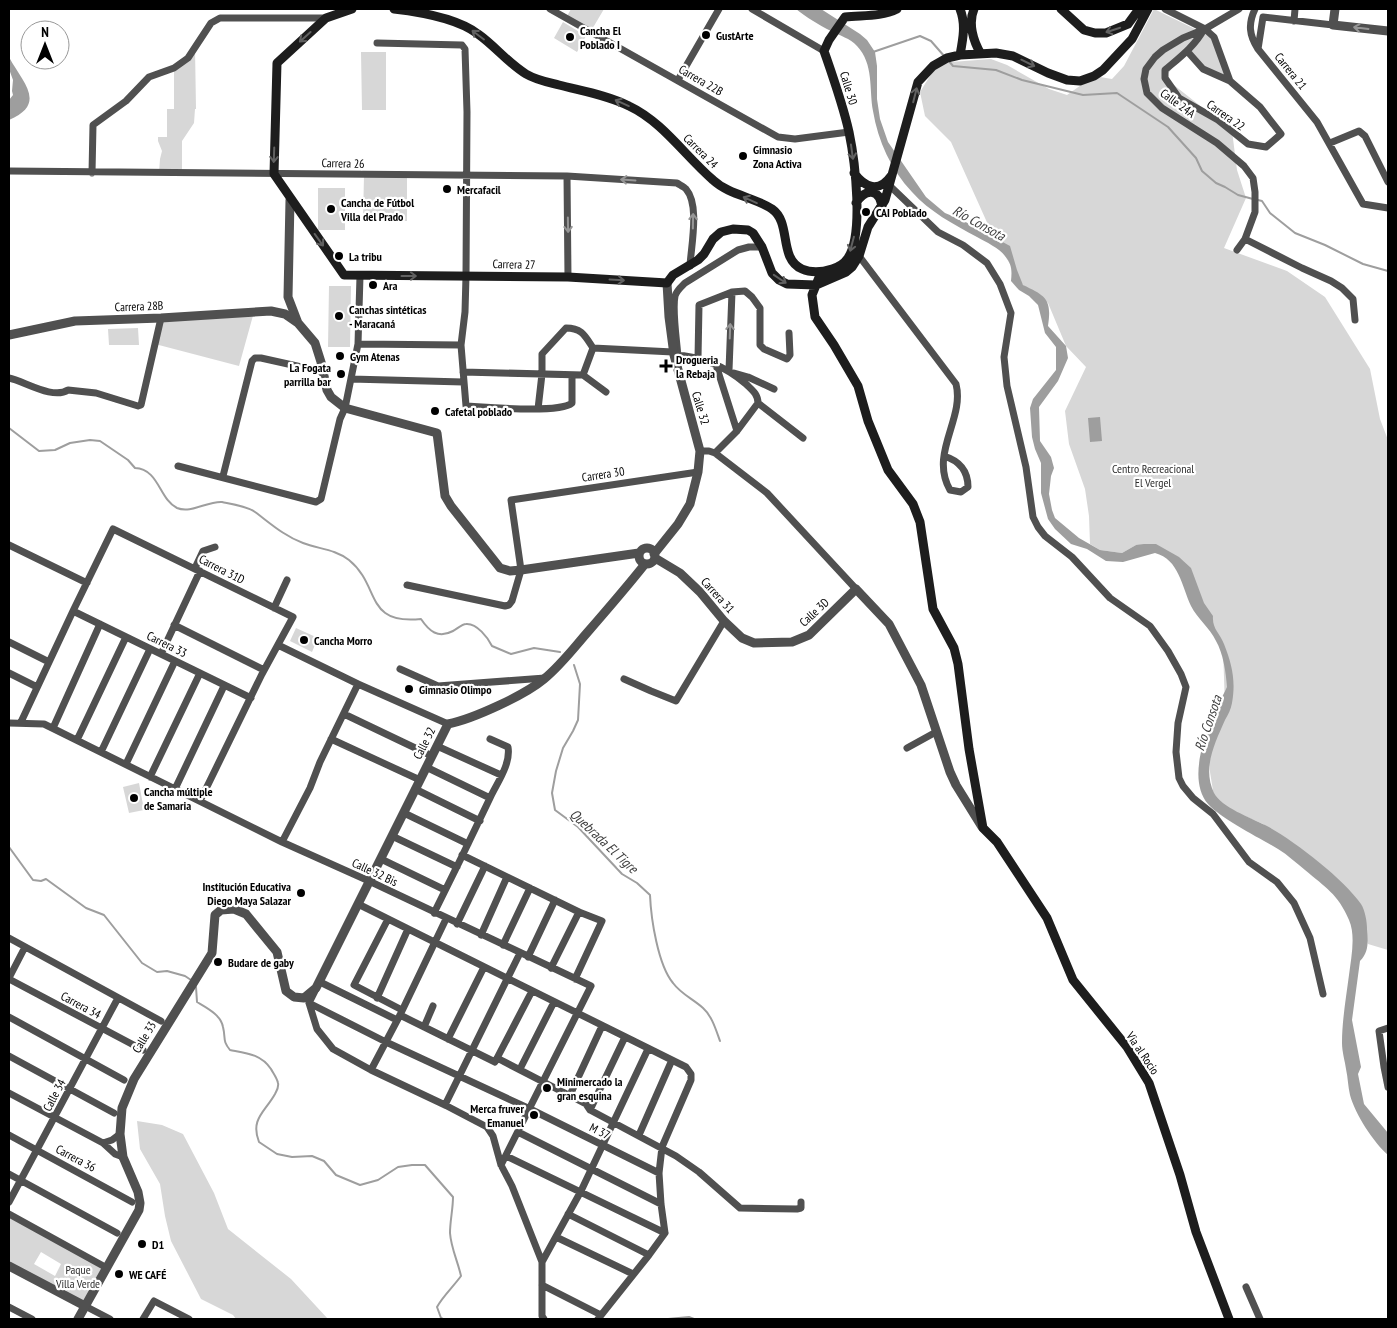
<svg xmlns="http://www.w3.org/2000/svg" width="1397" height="1328" viewBox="0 0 1397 1328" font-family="'PT Sans Narrow',sans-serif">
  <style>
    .green { fill: #d7d7d7; fill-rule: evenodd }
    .water { fill: #9e9e9e }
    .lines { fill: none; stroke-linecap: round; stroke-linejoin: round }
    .stream { stroke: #9e9e9e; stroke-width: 2 }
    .minor { stroke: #505050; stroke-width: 7 }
    .tertiary { stroke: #505050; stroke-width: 9 }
    .secondary { stroke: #1d1d1d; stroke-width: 9 }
    .oneway { stroke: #969696 }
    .oneway2 { stroke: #616161 }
    .poi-dot { fill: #000; stroke: #fff; stroke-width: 2 }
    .labels { text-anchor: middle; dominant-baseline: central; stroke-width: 4.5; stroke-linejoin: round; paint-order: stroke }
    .poi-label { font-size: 12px; font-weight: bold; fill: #000; stroke: #fff; text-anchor: start }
    .street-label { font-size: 12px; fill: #000; stroke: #fff }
    .park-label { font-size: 12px; fill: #2e2e2e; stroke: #fff }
    .water-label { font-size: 14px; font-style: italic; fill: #3f3f3f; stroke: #fff }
  </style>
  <rect width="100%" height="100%" fill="#fff"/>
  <path class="green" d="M571,9H604L591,31L566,18Z
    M1154,9L1199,31L1165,78L1232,131L1237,170L1246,198L1224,248L1287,271L1325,297L1370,369L1380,419L1388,440V950L1368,944L1352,895L1263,824L1215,803L1210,772L1208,747L1225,706L1223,649L1183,561L1136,545L1122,553L1100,550L1090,544L1089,516L1085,489L1069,444L1065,411L1086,367L1066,346L1048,303L1023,285L994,238L951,142L925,116L920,92L938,63L991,59L1007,65L1049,89L1067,95L1094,76L1112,79L1124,66Z
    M563,22L586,36L577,52L554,38Z
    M1205,29L1214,37L1230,81L1203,69L1187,51Z
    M195,48L196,109H195L194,123L182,141V173H159L160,159L162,151L158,141V137H167V109H174V68Z
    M361,52H386V110H362Z
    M364,175L407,176V221H363Z
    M318,188H345V230H318Z
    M329,286H351L350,347H328Z
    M254,312L239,366L155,344L161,318Z
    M138,328L139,345H109L108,329Z
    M296,628L318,638L312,652L290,641Z
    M139,783L144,810L129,813L123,787Z
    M137,1121L162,1125L183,1134L214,1193L228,1229L291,1279L328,1319H236L233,1315L201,1299L171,1241L165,1216L160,1184L140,1149Z
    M9,1214L107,1268L85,1306L9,1266ZM41,1252L61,1264L55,1276L34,1264Z"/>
  <path class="water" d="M796,9H821L860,34L867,40L875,52L877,66V99L880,119L888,142L926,197L945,213L962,220L1010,246L1017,270L1023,285C1046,296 1052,299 1048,326L1066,346L1068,358L1058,381L1039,407L1040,441L1051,457L1054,468L1051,476L1049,494L1052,510L1055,518L1079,538L1100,550L1122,553L1136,545L1144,544H1156L1179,557L1191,568L1204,603L1213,616C1212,629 1220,633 1224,644C1232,664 1236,681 1232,703C1231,709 1228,715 1225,720C1215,743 1202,768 1214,793C1221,807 1251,818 1265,825C1292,839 1343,878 1361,904C1365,910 1367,922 1367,929C1368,942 1369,952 1360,961L1352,1020L1361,1067L1358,1074L1364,1104L1388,1133V1155C1374,1143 1355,1114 1350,1095C1348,1087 1348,1078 1346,1069C1345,1061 1342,1052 1342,1043C1342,1021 1346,998 1349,975C1351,958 1356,936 1349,920C1338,894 1325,887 1305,870C1296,863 1288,855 1278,849C1260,838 1221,819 1208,804C1183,774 1213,716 1227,687C1226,672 1223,653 1216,641C1210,628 1197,618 1191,606C1182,587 1179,559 1155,553L1123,562L1106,561L1087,549L1071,544L1055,529L1048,519L1041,493V463L1035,449L1032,437L1030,408L1033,399L1056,370V347L1045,333L1038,305L1029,296L1019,290L1011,281C1012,271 1012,264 1005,256C999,248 986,242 977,237C953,224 930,212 912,192C891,170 878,141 873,111C869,89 874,64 857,46C850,38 840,36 831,31C819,25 806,17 796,9Z
    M9,57C22,82 48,103 9,120V100L13,95L12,91L13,80L9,69Z
    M1100,417L1102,441L1090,442L1088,418Z"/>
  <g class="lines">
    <path class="stream" d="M873,52L920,36L931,41L945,57
      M948,60L953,66L996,70L1022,80L1083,95L1117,93L1168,127L1196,158L1202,171L1216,183L1225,187L1238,195L1253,199
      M1258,200L1262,201L1270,213L1295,233L1325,245L1363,264L1388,271
      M9,428L39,451L55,450L70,443L90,440L100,441L128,460L135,468C159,469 159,499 177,508C191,514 207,501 222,502C232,504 247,506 255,512C270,523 284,536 303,543C318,549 335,549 349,560C381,586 364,625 421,619C429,631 438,639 453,631C457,629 462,624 466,624C477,623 488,638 492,646L511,654L534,648L560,652
      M574,665L580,684L578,720L573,731L563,748L556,771L552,793L555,810L578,827L622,874L637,883L650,895C651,919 658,965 673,983C681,994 693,999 703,1008C712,1016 716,1030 720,1041
      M9,847L33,880L41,881L46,879L86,908L104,915L142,963L157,972L167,971L185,976L191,980
      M196,987L197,1002C207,1008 221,1015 223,1027C226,1039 222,1040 230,1050C246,1053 261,1054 271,1069C273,1073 277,1078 278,1083C279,1087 277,1090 275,1094C265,1112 250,1119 259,1142L277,1154L292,1157L312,1156L324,1161L336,1175L360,1185L378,1180L398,1167L412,1165H425L453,1197C453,1209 450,1221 450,1233C451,1248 458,1262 461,1276C453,1287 443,1296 437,1307L441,1318L443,1319
      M668,1319L689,1317L694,1319"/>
    <path class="minor" d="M550,9L778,137L795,139L849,132
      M752,9L824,51
      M1165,9L1205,29L1214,37L1230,81
      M1255,9C1248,24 1249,35 1258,49L1317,122L1363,204L1388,208
      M1294,21L1295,9
      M377,43L462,45L465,49L467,112L466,276L465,312L461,345L466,406C486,407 559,414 572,403V375
      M1258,49L1263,17L1333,25
      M1187,51L1203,69L1230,81L1260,107L1281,134L1266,147L1248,144L1218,120L1179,98L1165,78V70C1179,58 1195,46 1204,29
      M678,80L719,9
      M1330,143L1359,131L1365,136L1388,182
      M9,171L567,176L677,183C680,185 684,187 686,189C700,205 691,246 690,266
      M92,173L93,125L126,101L149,77L174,68L188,58L211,23L220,18H326
      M567,176L568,277
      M890,186L938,232L963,245L987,263L1000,284L1011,313L1004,357L1007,386L1026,467L1033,517L1038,527L1045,536L1072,557L1110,598L1150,626L1168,651L1181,674L1186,687L1178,723L1176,752L1179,778L1183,786L1193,798L1213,814L1249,862L1277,882L1294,903L1310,938L1323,994
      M1245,239L1302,268L1331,281L1342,288L1353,299L1355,320
      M1237,250L1245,239L1255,212V192L1253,178L1244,166L1217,143L1162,108L1147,93L1144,79L1146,69L1155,57L1163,50L1183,38L1205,29L1239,9
      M859,256L956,384C965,419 929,453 950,490L961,492L968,487C968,471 960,461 944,456
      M358,344L461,345
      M593,348L673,352
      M674,355C701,356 726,367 746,384C752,390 758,394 758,403L737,431L715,453
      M678,357C677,342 672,310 675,296C677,290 681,287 685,283L738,250L749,247H762
      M698,358L699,305L732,292L745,291L752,297L760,308V345L764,349L787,359L790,355L789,333
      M716,365L737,431
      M729,370L732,292
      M463,372L583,375L606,392
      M734,373L748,377L774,389
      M583,375L593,348
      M9,378C24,381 53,400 68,390L96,393L138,406L141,405L161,318
      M351,379L463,382
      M758,403L803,438
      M538,409L542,374V354L566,328C582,328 585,336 593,348
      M700,451H709L715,453L767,493L856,589
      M178,466L316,502L321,499L340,419L345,408L358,344L360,276
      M223,476L252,361L255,358H261L324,372
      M9,545L87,583
      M195,568L203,551L215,547
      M407,585L505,606L509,605L512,601L521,570L511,500L698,472
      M274,608L287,580
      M73,611L251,698
      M174,625L264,670
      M9,642L49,662
      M278,645L358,684L448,724
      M161,654L200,571
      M400,669L438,686L545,678
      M9,673L37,687
      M624,679L651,691L676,701L724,621
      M344,714L432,756
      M21,722L73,611L113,529L293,617L262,674L200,801
      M9,723L44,724L282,842L369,881L591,986L501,1165
      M53,728L100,624
      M331,739L420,780
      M77,740L126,637
      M437,746L501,775
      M907,748L936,732
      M101,752L150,649
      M126,764L175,661
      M426,767L490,798
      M150,777L200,673
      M175,789L224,686
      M415,789L480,821
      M404,813L468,844
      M392,836L457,867
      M282,842L310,788L320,762L358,684
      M462,855L579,912L602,921L575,979
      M381,859L445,890
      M358,904L686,1067L691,1074V1080L662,1147L659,1173L661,1204L665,1233L649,1255L598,1319
      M434,913C453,875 472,836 490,798C497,783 511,764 508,747L490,739
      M388,919L354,985L402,1010
      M457,924L485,866
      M481,935L507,877
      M9,938L161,1021
      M503,945L530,888
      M528,957L555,900
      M551,968L579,912
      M9,978L25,947
      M9,979L143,1050
      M320,982L397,1020
      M316,989L309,1003L317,1029L333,1049L371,1070L445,1105L487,1127L493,1136L501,1165L512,1186L542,1262V1316L544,1319
      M377,998L408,929
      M309,1003L386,1042L530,1109L659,1173
      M400,1015L495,1062L532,991
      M9,1017L124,1080
      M424,1027L433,1006
      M1388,1028L1379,1031L1384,1067L1388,1087
      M448,1039L484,967
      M9,1056L114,1113
      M497,1058L586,1104L590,1110L676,1156L699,1172L740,1208L797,1209L801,1208V1202
      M520,1069L554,1002
      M371,1070L400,1015L446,919
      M9,1093L103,1143L115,1154L123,1157
      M570,1095L602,1026
      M445,1105L520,953
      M590,1110L625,1037
      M518,1132L661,1204
      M9,1135L132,1202
      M639,1135L672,1060
      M103,1143L112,1140L120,1134
      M506,1156L665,1233
      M9,1174L117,1233
      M9,1202L118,998
      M9,1214L107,1268
      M568,1214L649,1255
      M556,1237L633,1274
      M542,1262L581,1191L648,1049
      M542,1285L601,1315
      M1246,1287L1260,1319
      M85,1306L110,1319
      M9,1307L32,1319
      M143,1319L154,1301L189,1319"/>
    <path class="tertiary" d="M1335,9L1333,25L1388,31
      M290,200L288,297L298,323L315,343L321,362L327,390L331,397L345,408L437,433L445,496L451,506L500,568L510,571L521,570L639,553
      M9,335L75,321L161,318L271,311L285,314L298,323
      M639 556a8 8 0 1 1 16 0a8 8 0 1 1-16 0Z
      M654,554L678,524L690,504L698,472L700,451L674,355L669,317L667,283
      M655,558L680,573L700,592L724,621L742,638L754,643L792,642L809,635L856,589L889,624L921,685L950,772L956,785L982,827
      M9,1266L85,1306
      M78,1319L139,1210L140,1203L138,1192L123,1157L120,1134L122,1108L134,1079L212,953L215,915L221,910L234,909L246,914L277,952L286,991L294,997L304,998L316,988L448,724C473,719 525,695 544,679C560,666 573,649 586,634C606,611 626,588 645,564"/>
    <path class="secondary" d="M352,9L326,18L277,63L274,174L344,275L568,277L667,283L673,275L698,260L704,254L713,239L721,232L733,229L748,230L753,233L762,247L772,273L779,280L787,284L816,285L846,272L852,267L859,256L868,227L885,200L918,82L933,66L947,58L960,55L996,53L1013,56L1048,73L1067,80L1080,81L1094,76L1103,70L1132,39L1148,9
      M394,9C420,12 457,18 478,34C495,46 508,63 526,74C536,80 547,82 559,85C582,91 607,95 629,106C663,122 685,156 713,180C729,195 754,197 772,209C792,223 778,258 802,269C811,273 823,272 832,269C839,267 844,264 848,258C864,234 855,161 849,132C843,105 833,77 824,51L829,40L845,17C863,15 881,17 897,9
      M974,9C968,23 973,41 981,54
      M1061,9L1084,30L1095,33H1106L1128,24L1139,9
      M960,55C963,39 966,24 960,9
      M854,173C865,188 879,193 891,176
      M856,203C865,189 879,187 882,207
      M826,272L820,275L812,295L815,317L834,345L858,386L868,421L888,470L913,504L920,522L933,609L954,648L958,664L969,749L983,828L997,842L1047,918L1073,980L1127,1047L1149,1083L1180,1175L1196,1232L1229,1319"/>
  </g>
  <defs><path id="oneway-shaft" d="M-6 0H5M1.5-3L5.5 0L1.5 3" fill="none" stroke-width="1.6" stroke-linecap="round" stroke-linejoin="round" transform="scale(1.25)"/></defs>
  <g class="oneway">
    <use href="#oneway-shaft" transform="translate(1361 28) rotate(-173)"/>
    <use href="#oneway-shaft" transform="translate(628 180) rotate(-176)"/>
    <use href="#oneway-shaft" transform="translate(693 221) rotate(-89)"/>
    <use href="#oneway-shaft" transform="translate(568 225) rotate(89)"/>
    <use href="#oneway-shaft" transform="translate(730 331) rotate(-88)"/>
  </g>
  <g class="oneway2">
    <use href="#oneway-shaft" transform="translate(1113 30) rotate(162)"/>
    <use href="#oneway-shaft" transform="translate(478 35) rotate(-143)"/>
    <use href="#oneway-shaft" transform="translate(305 37) rotate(138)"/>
    <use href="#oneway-shaft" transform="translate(1028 63) rotate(26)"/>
    <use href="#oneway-shaft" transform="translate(915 95) rotate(-76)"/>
    <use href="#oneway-shaft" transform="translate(622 103) rotate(-156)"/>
    <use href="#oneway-shaft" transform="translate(852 152) rotate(82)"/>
    <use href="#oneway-shaft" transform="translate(274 155) rotate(92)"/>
    <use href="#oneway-shaft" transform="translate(750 200) rotate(-156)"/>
    <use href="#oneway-shaft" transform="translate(319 240) rotate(54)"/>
    <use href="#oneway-shaft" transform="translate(852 244) rotate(105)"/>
    <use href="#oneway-shaft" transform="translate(409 276)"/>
    <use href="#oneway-shaft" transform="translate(780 279) rotate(34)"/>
    <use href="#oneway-shaft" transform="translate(617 280) rotate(3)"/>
  </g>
  <g class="poi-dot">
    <circle cx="706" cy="35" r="5"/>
    <circle cx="570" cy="37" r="5"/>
    <circle cx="743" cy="156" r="5"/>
    <circle cx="447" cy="189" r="5"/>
    <circle cx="331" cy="209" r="5"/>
    <circle cx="866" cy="212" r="5"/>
    <circle cx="339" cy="256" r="5"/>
    <circle cx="373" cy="285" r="5"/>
    <circle cx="339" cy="316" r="5"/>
    <circle cx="340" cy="356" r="5"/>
    <path d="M663.5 358.5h5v5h5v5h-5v5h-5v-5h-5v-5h5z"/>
    <circle cx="341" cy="374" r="5"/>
    <circle cx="435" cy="411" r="5"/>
    <circle cx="304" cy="640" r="5"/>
    <circle cx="409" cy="689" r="5"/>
    <circle cx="134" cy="798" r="5"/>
    <circle cx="301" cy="893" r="5"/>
    <circle cx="218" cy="962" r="5"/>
    <circle cx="547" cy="1088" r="5"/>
    <circle cx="534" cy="1115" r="5"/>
    <circle cx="142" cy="1244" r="5"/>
    <circle cx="119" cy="1274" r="5"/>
  </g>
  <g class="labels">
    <g class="poi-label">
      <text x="580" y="30">Cancha El<tspan x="580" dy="14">Poblado I</tspan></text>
      <text x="716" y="35">GustArte</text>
      <text x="753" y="149">Gimnasio<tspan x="753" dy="14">Zona Activa</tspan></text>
      <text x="457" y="189">Mercafacil</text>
      <text x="341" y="202">Cancha de Fútbol<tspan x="341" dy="14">Villa del Prado</tspan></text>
      <text x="876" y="212">CAI Poblado</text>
      <text x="349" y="256">La tribu</text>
      <text x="383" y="285">Ara</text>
      <text x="349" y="309">Canchas sintéticas<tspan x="349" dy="14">- Maracaná</tspan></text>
      <text x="350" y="356">Gym Atenas</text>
      <text x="676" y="359">Drogueria<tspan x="676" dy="14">la Rebaja</tspan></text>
      <text x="331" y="367" text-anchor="end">La Fogata<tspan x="331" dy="14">parrilla bar</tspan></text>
      <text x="445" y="411">Cafetal poblado</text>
      <text x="314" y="640">Cancha Morro</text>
      <text x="419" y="689">Gimnasio Olimpo</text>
      <text x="144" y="791">Cancha múltiple<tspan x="144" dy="14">de Samaria</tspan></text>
      <text x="291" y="886" text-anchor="end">Institución Educativa<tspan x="291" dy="14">Diego Maya Salazar</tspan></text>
      <text x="228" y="962">Budare de gaby</text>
      <text x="557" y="1081">Minimercado la<tspan x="557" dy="14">gran esquina</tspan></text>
      <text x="524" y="1108" text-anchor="end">Merca fruver<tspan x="524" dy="14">Emanuel</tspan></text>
      <text x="152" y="1244">D1</text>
      <text x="129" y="1274">WE CAFÉ</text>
    </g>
    <g class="street-label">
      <text transform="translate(1291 71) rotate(51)">Carrera 21</text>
      <text transform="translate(701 80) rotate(30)">Carrera 22B</text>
      <text transform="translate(849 88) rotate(73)">Calle 30</text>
      <text transform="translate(1178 103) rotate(36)">Calle 24A</text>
      <text transform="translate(1226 115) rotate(35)">Carrera 22</text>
      <text transform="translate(701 151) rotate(45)">Carrera 24</text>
      <text transform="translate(343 163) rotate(1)">Carrera 26</text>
      <text transform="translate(514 264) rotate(1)">Carrera 27</text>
      <text transform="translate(139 306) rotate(-2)">Carrera 28B</text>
      <text transform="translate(701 408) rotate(73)">Calle 32</text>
      <text transform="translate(603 474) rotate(-9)">Carrera 30</text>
      <text transform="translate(222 569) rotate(27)">Carrera 31D</text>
      <text transform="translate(718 595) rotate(48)">Carrera 31</text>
      <text transform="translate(814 612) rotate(-43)">Calle 3D</text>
      <text transform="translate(167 644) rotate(26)">Carrera 33</text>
      <text transform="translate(424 743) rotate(-63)">Calle 32</text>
      <text transform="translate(375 872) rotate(25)">Calle 32 Bis</text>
      <text transform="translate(81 1005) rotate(28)">Carrera 34</text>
      <text transform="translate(144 1037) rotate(-59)">Calle 33</text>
      <text transform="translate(1143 1053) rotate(56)">Via al Rocio</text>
      <text transform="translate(54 1095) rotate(-62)">Calle 34</text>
      <text transform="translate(600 1131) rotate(27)">M 37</text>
      <text transform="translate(76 1158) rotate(28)">Carrera 36</text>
    </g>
    <g class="park-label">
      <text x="1153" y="468">Centro Recreacional<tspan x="1153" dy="14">El Vergel</tspan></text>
      <text x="78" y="1269">Paque<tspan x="78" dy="14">Villa Verde</tspan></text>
    </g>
    <g class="water-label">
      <text transform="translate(979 223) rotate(29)">Río Consota</text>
      <text transform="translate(1208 723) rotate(-71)">Río Consota</text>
      <text transform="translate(604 841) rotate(43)">Quebrada El Tigre</text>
    </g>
  </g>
  <rect width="1397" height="1328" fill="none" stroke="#000000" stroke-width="20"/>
  <g transform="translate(45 45)"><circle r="24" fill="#ffffff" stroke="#999999"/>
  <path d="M0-4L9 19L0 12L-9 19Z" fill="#000000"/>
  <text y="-8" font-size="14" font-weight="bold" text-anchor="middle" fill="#000000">N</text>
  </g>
</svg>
